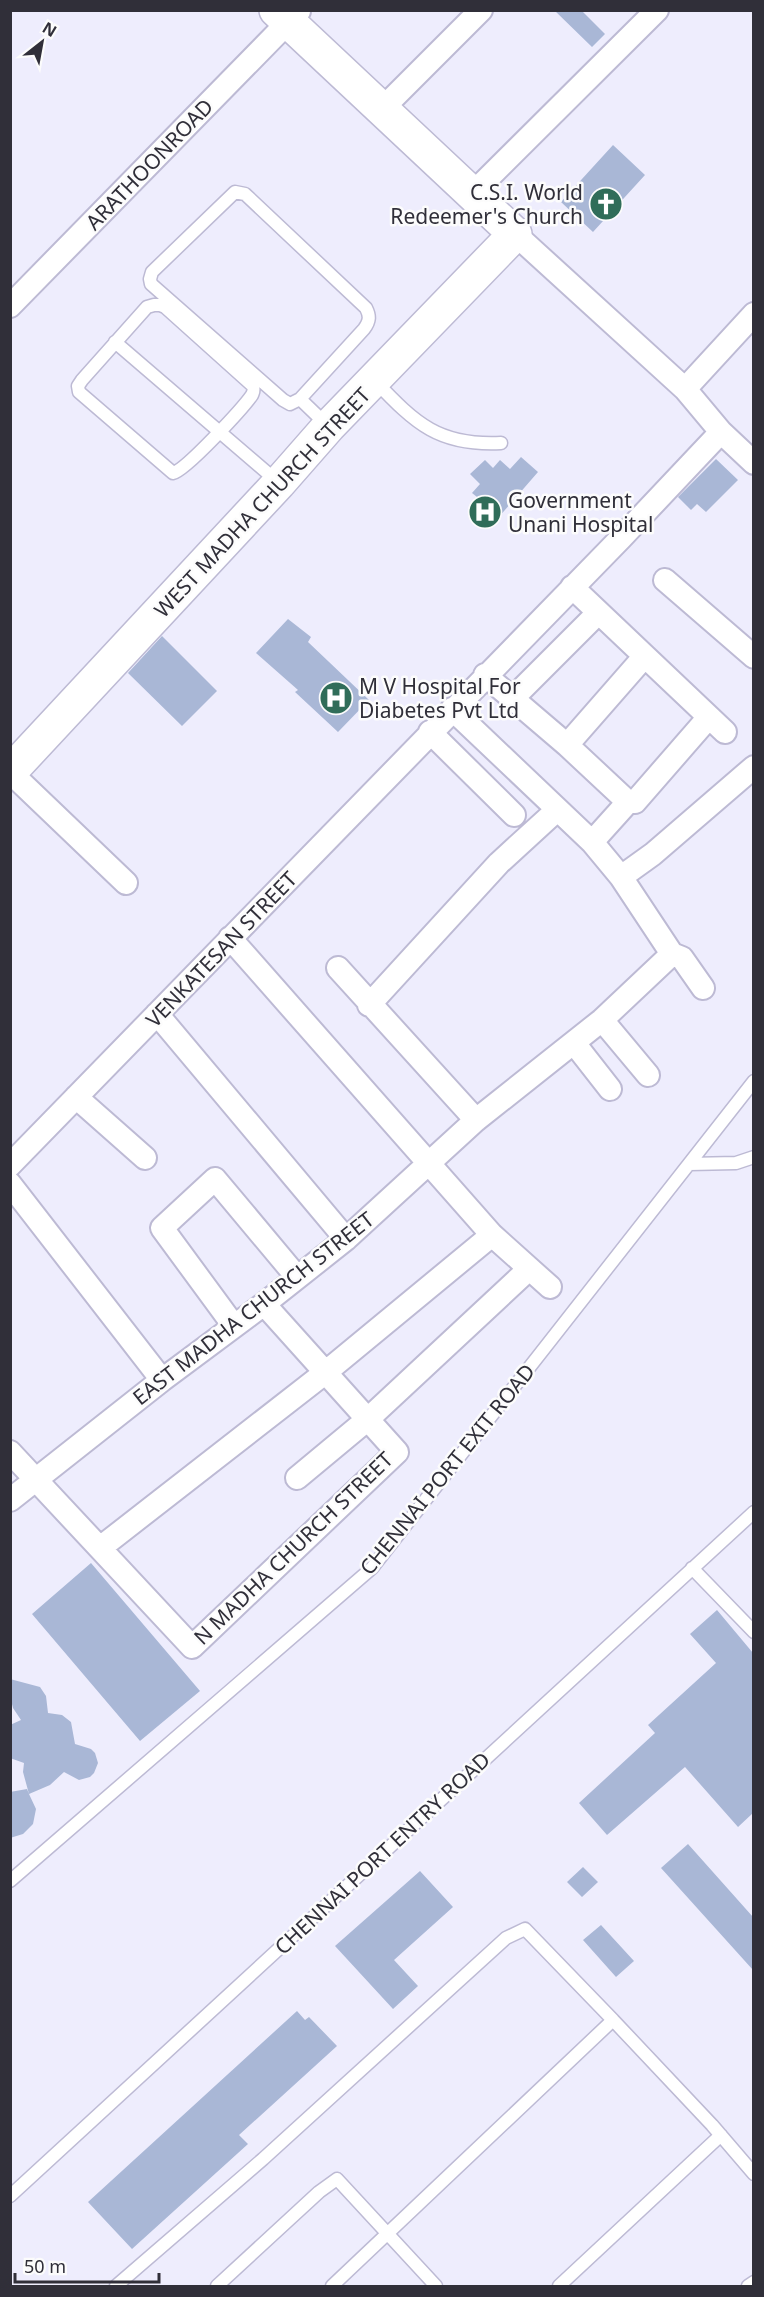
<svg xmlns="http://www.w3.org/2000/svg" width="764" height="2297" viewBox="0 0 764 2297" font-family="'Noto Sans',sans-serif">
  <style>
    .building { fill: #a9b7d6 }
    .lines { fill: none; stroke-linecap: round; stroke-linejoin: round }
    .lane-casing { stroke: #bdbad4; stroke-width: 15 }
    .street-casing { stroke: #bdbad4; stroke-width: 26 }
    .secondary-casing { stroke: #bdbad4; stroke-width: 36 }
    .lane { stroke: #fff; stroke-width: 12 }
    .street { stroke: #fff; stroke-width: 22 }
    .secondary { stroke: #fff; stroke-width: 33 }
    .labels { text-anchor: middle; dominant-baseline: central; stroke-width: 5; stroke-linejoin: round; paint-order: stroke }
    .street-label { font-size: 21px; fill: #302f39; stroke: #fcfcfc }
    .poi-label { font-size: 21px; fill: #302f39; stroke: #fcfcfc; text-anchor: start }
  </style>
  <rect width="100%" height="100%" fill="#eeedfd"/>
  <path class="building" d="M554,10H581L605,34L592,47Z
    M613,145L645,175L593,232L561,202Z
    M521,457L538,472L491,526L474,511L482,501L472,493L480,484L470,474L485,460L493,468L500,460L510,469Z
    M716,459L738,480L706,512L697,504L691,510L678,497Z
    M288,619L311,637L308,642L369,700L338,732L295,692L298,690L256,653Z
    M162,636L217,691L182,726L128,673Z
    M91,1563L200,1691L140,1741L32,1614Z
    M717,1610L753,1653V1813L738,1827L685,1767L607,1835L579,1803L655,1733L648,1725L716,1663L690,1634Z
    M10,1679L40,1687L46,1696L48,1713L62,1715L71,1722L75,1744L91,1749L95,1753L98,1763L94,1773L90,1777L79,1780L64,1772L50,1785L29,1794L36,1809L33,1824L23,1834L10,1838V1792L27,1789L29,1794L23,1772L24,1763L10,1758V1725L21,1720L13,1708L10,1696Z
    M688,1844L753,1917V1970L661,1868Z
    M583,1867L598,1882L582,1897L567,1882Z
    M420,1871L453,1907L394,1960L418,1986L393,2009L335,1946Z
    M601,1925L634,1961L616,1977L583,1940Z
    M297,2011L305,2020L309,2017L337,2046L239,2135L248,2144L132,2249L88,2202Z"/>
  <g class="lines">
    <defs>
      <path id="lane" d="M154,305H160L165,307L253,386C254,391 254,390 252,395C243,408 186,470 173,473L79,392L78,386L82,380L147,307Z
        M115,342L278,482
        M375,381C416,424 439,446 501,443
        M300,399L364,329C370,321 370,316 366,308L245,194L235,192L152,272L150,279L151,284L283,400L290,404L300,399L328,426
        M689,1164L736,1163L754,1157
        M692,1568L754,1632
        M10,1881L372,1568L754,1081
        M613,2020L712,2125L754,2174
        M10,2196L754,1512
        M116,2286L263,2159L506,1938L525,1929L613,2020L332,2286
        M217,2286L319,2192L337,2179L436,2286
        M559,2286L721,2135
        M748,2286L754,2282"/>
      <path id="street" d="M382,109L481,10
        M472,194L657,10
        M515,234L685,389L721,432L754,463
        M10,306L299,11
        M685,389L754,314
        M665,580L754,657
        M572,587L725,732
        M485,675L567,745L628,802H635L709,717
        M512,699L598,613
        M452,709L592,842L621,877L672,954L682,958L703,988
        M430,732L514,815
        M567,745L644,657
        M10,772L126,883
        M592,842L628,802
        M621,877L653,854L754,767
        M230,938L492,1235L550,1287
        M338,968L476,1120
        M369,1005L499,863L557,810
        M157,1014L346,1239
        M602,1020L648,1075
        M574,1043L610,1089
        M76,1097L145,1158
        M10,1165L621,538L721,432
        M10,1184L162,1380
        M234,1326L162,1228L215,1179L297,1277
        M10,1452L192,1647L397,1452L264,1304
        M297,1478L368,1419L529,1269
        M10,1500L162,1380L264,1304L346,1239L476,1120L602,1020L672,954
        M100,1548L326,1372L492,1235"/>
      <path id="secondary" d="M10,772L279,483L329,426L515,234L276,10"/>
    </defs>
    <use href="#lane" class="lane-casing"/>
    <use href="#street" class="street-casing"/>
    <use href="#secondary" class="secondary-casing"/>
    <use href="#lane" class="lane"/>
    <use href="#street" class="street"/>
    <use href="#secondary" class="secondary"/>
  </g>
  <defs>
    <symbol id="church-disc" viewBox="-11 -11 22 22"><circle r="9.5" fill="#306d59" stroke="#fcfcfc"/><path d="M-1.2-6h2.4v3.5h3.3v2.4h-3.3V6h-2.4V-.1h-3.3v-2.4h3.3Z" fill="#fff"/></symbol>
    <symbol id="hospital-disc" viewBox="-11 -11 22 22"><circle r="9.5" fill="#306d59" stroke="#fcfcfc"/><path d="M-5-5h3v3.5h4V-5h3V5h-3V1.5h-4V5h-3Z" fill="#fff"/></symbol>
  </defs>
  <g fill-rule="evenodd">
    <use href="#church-disc" x="587" y="185" width="38" height="38"/>
    <use href="#hospital-disc" x="466" y="493" width="38" height="38"/>
    <use href="#hospital-disc" x="317" y="679" width="38" height="38"/>
  </g>
  <g class="labels">
    <g class="street-label">
      <text transform="translate(149 164) rotate(-46)">ARATHOONROAD</text>
      <text transform="translate(262 502) rotate(-47)">WEST MADHA CHURCH STREET</text>
      <text transform="translate(221 949) rotate(-46)">VENKATESAN STREET</text>
      <text transform="translate(253 1308) rotate(-38)">EAST MADHA CHURCH STREET</text>
      <text transform="translate(447 1469) rotate(-51)">CHENNAI PORT EXIT ROAD</text>
      <text transform="translate(293 1548) rotate(-44)">N MADHA CHURCH STREET</text>
      <text transform="translate(382 1853) rotate(-43)">CHENNAI PORT ENTRY ROAD</text>
    </g>
    <g class="poi-label">
      <text x="583" y="192" text-anchor="end">C.S.I. World<tspan x="583" dy="24">Redeemer's Church</tspan></text>
      <text x="508" y="500">Government<tspan x="508" dy="24">Unani Hospital</tspan></text>
      <text x="359" y="686">M V Hospital For<tspan x="359" dy="24">Diabetes Pvt Ltd</tspan></text>
    </g>
  </g>
  <rect width="764" height="2297" fill="none" stroke="#302f39" stroke-width="24"/>
  <g transform="translate(42 42) rotate(31)" stroke="#fcfcfc" stroke-width="4.5" paint-order="stroke">
  <path d="M0-4.5L10 22L0 15L-10 22Z" fill="#302f39"/>
  <text y="-9" font-size="16" font-weight="bold" text-anchor="middle" fill="#302f39">N</text>
  </g>
  <path d="M15 2273v9h144v-9" fill="none" stroke="#302f39" stroke-width="3"/>
  <text x="24" y="2273" font-size="18" fill="#302f39" stroke="#fcfcfc" stroke-width="4.5" paint-order="stroke">50 m</text>
</svg>
